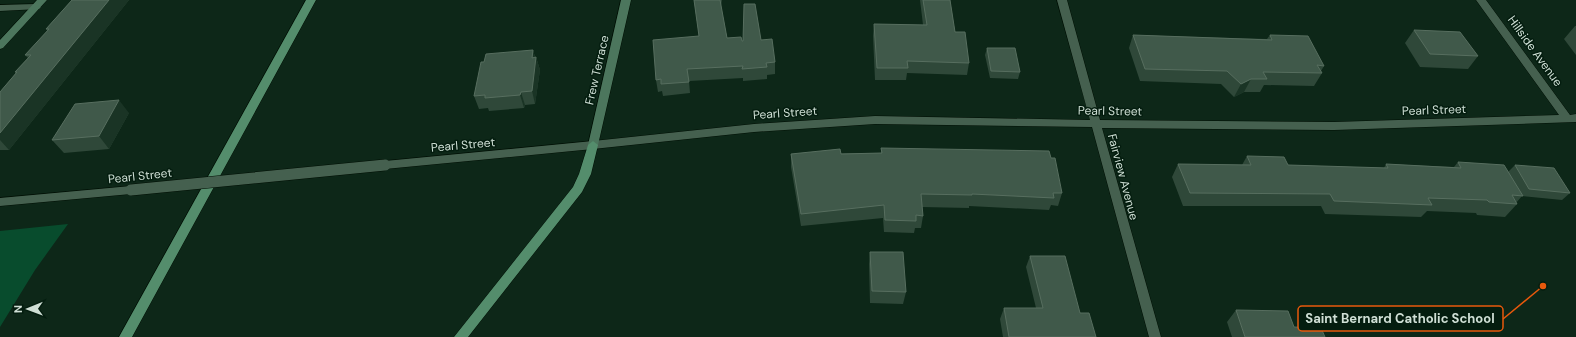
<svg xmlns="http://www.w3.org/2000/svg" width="1576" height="337" viewBox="0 0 1576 337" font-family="'DM Sans',sans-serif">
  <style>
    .green { fill: #084c2d }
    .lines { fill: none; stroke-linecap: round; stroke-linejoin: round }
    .minor-casing { stroke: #000f04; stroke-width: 1 }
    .tertiary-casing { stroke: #000f04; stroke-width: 1 }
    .secondary-casing { stroke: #000f04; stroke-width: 1 }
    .primary-casing { stroke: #000f04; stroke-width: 1 }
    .minor { fill: #45604f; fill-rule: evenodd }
    .tertiary { fill: #45604f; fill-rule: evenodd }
    .secondary { fill: #4c765d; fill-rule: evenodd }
    .primary { fill: #548d6c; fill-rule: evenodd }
    .tertiary-bridge-casing { stroke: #000f04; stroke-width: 12; stroke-linecap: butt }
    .tertiary-bridge { stroke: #45604f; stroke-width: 11 }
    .wall { fill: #2f4839 }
    .shaded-wall { fill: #1a3425 }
    .building { fill: #40594a; stroke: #576e5f }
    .labels { text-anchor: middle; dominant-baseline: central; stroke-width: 3; stroke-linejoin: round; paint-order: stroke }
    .street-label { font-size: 12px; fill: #cfdfd5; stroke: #041d0f }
    .leader { fill: none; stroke: #e8590c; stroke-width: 1.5 }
    .callout-dot { fill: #e8590c; stroke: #041d0f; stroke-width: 1.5 }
    .callout { fill: #041d0f; stroke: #e8590c; stroke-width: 1.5 }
    .callout-label { font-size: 13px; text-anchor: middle; font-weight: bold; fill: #cfdfd5 }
  </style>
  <rect width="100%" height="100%" fill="#0d2718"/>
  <path class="green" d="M68,224L35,270L0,327V231Z"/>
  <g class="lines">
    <defs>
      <path id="minor" d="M1057,0H1067L1100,120L1334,122L1559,115L1476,0H1486L1570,115L1576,114V122L1334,130L1102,128L1161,337H1149L1092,127L875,124L754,132L593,149L588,145L593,141L754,124L875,116L1090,120Z
        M36,4L41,7L39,9L0,11V5Z"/>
      <path id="tertiary" d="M593,141L598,145L593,149L385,169L380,165L385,161Z
        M131,186L135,187L137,190L135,193L131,194L0,206V198Z"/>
      <path id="secondary" d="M37,0H47L3,48L0,49V40Z
        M621,0H631L598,145L593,149L588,145Z"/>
      <path id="primary" d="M306,0H316L132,337H119Z
        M593,141L598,145L591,174L582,192L468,337H454L573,187L579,174L588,145Z"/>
    </defs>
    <use href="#minor" class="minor-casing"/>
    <use href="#tertiary" class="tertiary-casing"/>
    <use href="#secondary" class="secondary-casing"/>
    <use href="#primary" class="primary-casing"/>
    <use href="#minor" class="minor"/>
    <use href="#tertiary" class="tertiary"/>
    <use href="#secondary" class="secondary"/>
    <use href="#primary" class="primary"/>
    <defs>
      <path id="tertiary-bridge" d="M131,190L385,165"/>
    </defs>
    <use href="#tertiary-bridge" class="tertiary-bridge-casing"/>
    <use href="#tertiary-bridge" class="tertiary-bridge"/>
  </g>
  <path class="wall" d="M72,0H129L9,150H0V92L16,73L15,72L28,58L25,55L48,31L46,29Z
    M694,0H722L721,6L727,38L742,41L761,40L775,62V74L767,75V79L743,81V78L689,81L690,93L663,96L662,91L658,92L656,80L699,36Z
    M920,0H950L955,32L969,63L967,75L907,73L906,80H875L873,36L874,24L923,25Z
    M1575,26H1576V55L1564,39Z
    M1414,30L1478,56L1468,69L1420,67L1405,43Z
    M1133,35L1267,39L1270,35L1324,66L1321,71L1322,73L1314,86L1264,85L1260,92H1244L1234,97L1221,84L1140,81L1129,48Z
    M987,48L1020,72L1018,79L990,78L985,55Z
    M533,50L535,57H536L540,70L535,104L525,105L524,108L489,111L488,108L479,109L474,96L484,62Z
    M129,113L109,149L64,153L52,140Z
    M881,148L1051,158L1062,193L1058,206L1051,205L1049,210L969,206V208L922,207L923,216L921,228H915L914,233L884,232L883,218L801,226L791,167V154L881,153Z
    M1247,156L1288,165L1384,168L1386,164L1454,167L1458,162L1508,172L1515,165L1570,193L1562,200L1522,196L1516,203L1517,204L1505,217L1477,215L1476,213L1427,211L1421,217L1325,214L1321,206H1183L1172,177L1178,164L1242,165Z
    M870,252L906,292L903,304L870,303L869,264Z
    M1030,256L1080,313L1096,337H1003L1000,319L1004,308H1036L1026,267Z
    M1236,310L1325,337H1232L1227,322Z"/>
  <path class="shaded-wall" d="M109,0H129L9,150L0,140V133Z
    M533,50L536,60V57L540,70L535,104L532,91Z
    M1251,79L1244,92L1234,97L1241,84Z
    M521,92L525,105L524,108L520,95Z
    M119,100L129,113L109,149L99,136Z"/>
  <path class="building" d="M72,0H109L0,133V92L17,72H15L31,55H25L49,29H46Z
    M694,0H720L727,38L741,37L742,41H743L744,4H755L761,40L772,39L775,62L766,63L767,67L742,69L743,66L687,69L689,82L661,84V79L656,80L653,40L699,36Z
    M923,0H950L955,32H965L969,63L907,61L908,68H877L874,24L927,25Z
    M1414,30L1460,32L1478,56L1430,54Z
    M1133,35L1272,40L1270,35L1308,36L1324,66L1317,65L1322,73L1263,72L1267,79H1251L1241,84L1227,71L1145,69Z
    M987,48H1015L1020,72L991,71Z
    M533,50L532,58L536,57L532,91L521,92L520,95L485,98V95L474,96L481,62H484L486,54Z
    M119,100L99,136L52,140L75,104Z
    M881,148L1049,151L1051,158H1055L1062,193H1053L1054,198L972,194V195L921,194L923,216L916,215V221L885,220L884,205L801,214L791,154L840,149L841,154L882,153Z
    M1247,156L1284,157L1288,165L1388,168L1386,164L1461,168L1458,162L1504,165L1523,196L1512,195L1517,204L1489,202L1487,200L1428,198L1432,205L1334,201L1330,194L1190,193L1178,164L1251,165Z
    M1515,165L1554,168L1570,193L1529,189Z
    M870,252H903L906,292L872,291Z
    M1030,256H1065L1080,313H1089L1096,337H1009L1004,308H1043Z
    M1236,310L1288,311L1294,327L1321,328L1325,337H1245Z"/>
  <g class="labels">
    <g class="street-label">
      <text transform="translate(1535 51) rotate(54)">Hillside Avenue</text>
      <text transform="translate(597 70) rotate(-77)">Frew Terrace</text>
      <text transform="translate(1434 110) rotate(-2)">Pearl Street</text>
      <text transform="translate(1110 111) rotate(1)">Pearl Street</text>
      <text transform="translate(785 113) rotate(-4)">Pearl Street</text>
      <text transform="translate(463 145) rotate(-5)">Pearl Street</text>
      <text transform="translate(140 176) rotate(-6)">Pearl Street</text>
      <text transform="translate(1123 177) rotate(75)">Fairview Avenue</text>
    </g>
  </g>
  <path class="leader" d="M1543 286L1503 319"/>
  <circle class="callout-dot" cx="1543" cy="286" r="4"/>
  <rect class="callout" x="1298" y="306" width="205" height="25" rx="4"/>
  <g class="callout-label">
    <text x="1400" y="323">Saint Bernard Catholic School</text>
  </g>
  <g transform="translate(28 309) rotate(269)" stroke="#041d0f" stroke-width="3" paint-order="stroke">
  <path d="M0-3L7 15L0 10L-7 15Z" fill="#cfdfd5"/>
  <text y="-6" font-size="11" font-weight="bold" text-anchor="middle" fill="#cfdfd5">N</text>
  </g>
</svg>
